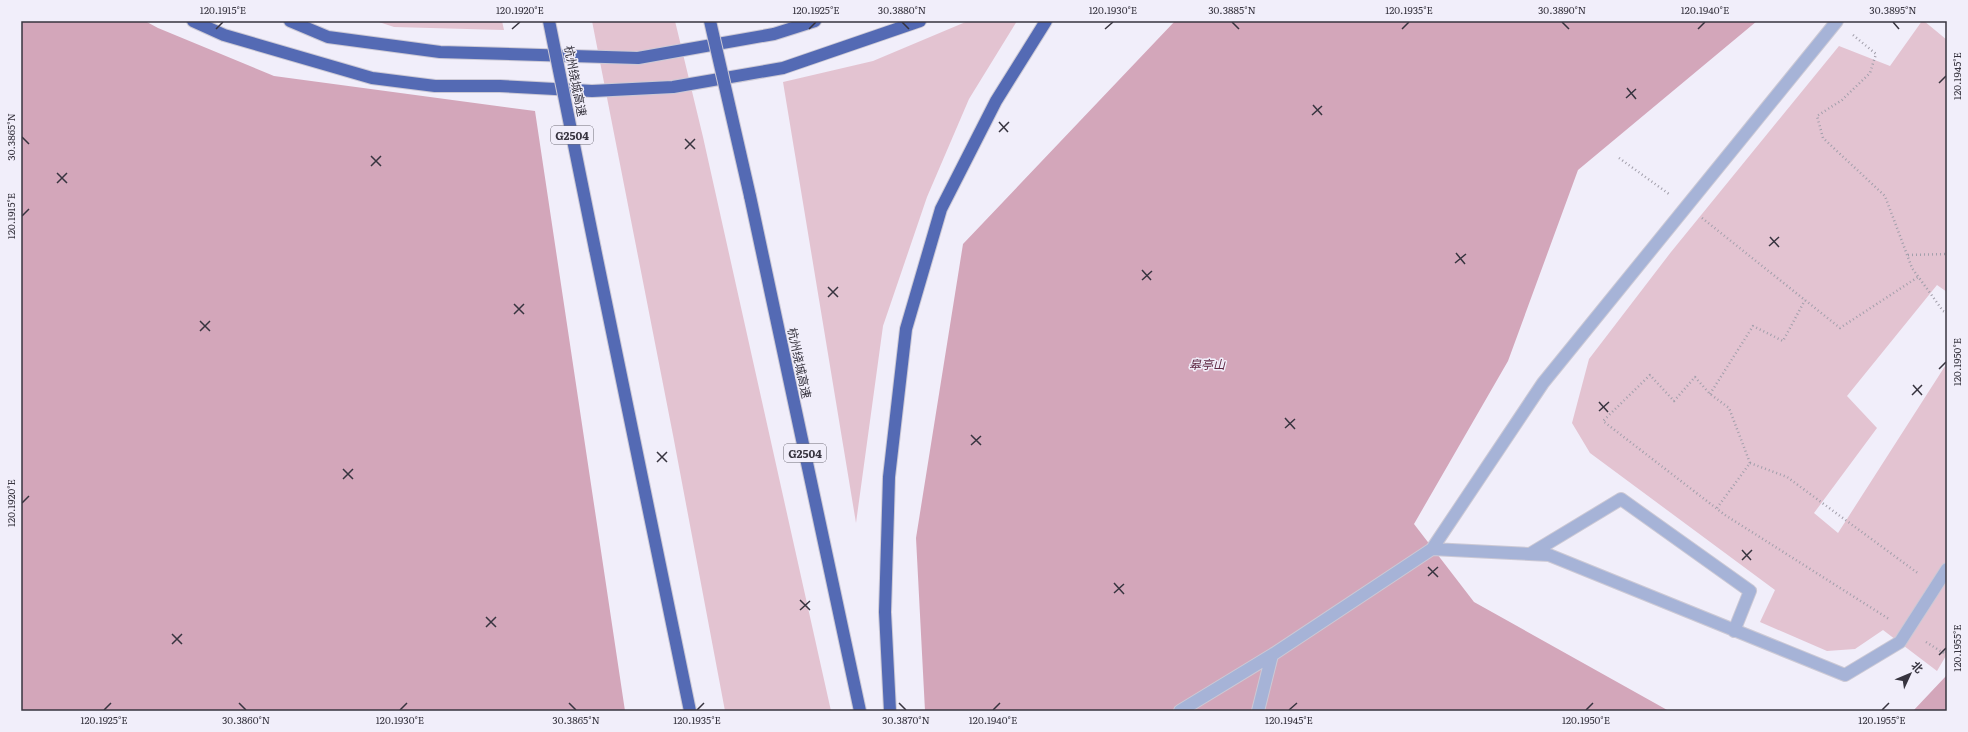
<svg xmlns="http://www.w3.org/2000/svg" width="1968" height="732" viewBox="0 0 1968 732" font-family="Literata,'Noto Sans SC',serif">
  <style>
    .green { fill: #e3c3d1 }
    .forest { fill: #d3a6ba }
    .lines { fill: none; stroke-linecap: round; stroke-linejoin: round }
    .service-casing { stroke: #ccc9d5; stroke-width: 14 }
    .motorway-casing { stroke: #ccc9d5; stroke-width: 14 }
    .path { stroke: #a29fab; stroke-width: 2.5; stroke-dasharray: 1 3; stroke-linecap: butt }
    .service { stroke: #a6b3d7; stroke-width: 12 }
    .motorway { stroke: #546ab4; stroke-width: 12 }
    .motorway-bridge-casing { stroke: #ccc9d5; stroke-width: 14; stroke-linecap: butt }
    .motorway-bridge { stroke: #546ab4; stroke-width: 12 }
    .ticks { fill: none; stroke: #37343f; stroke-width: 1.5 }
    .labels { text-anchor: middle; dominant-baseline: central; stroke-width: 3; stroke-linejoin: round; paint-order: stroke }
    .shield { fill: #f1eefa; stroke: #6f6c77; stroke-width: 1 }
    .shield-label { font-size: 11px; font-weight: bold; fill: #37343f }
    .street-label { font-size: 12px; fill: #37343f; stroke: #f1eefa }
    .park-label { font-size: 12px; font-style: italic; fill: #5d2542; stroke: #f1eefa }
    .neatline { fill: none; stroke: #37343f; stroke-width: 1.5 }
    .ticks-label { font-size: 10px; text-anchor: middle; fill: #37343f }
  </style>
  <rect width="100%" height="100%" fill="#f1eefa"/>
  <path class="green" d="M376,21H502L504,30L394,27Z
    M592,21H675L703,137L831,711H725L673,435Z
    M968,21H1017L969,99L927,197L883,326L856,523L783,82L873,61Z
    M1922,21H1924L1947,40V292L1937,285L1847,396L1877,428L1814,513L1838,533L1947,363V654L1937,671L1883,630L1855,649L1827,651L1760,622L1775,590L1590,453L1572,423L1589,359L1671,252L1839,46L1890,66Z"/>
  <path class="forest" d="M21,21H145L158,28L274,76L535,111L625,711H21Z
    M1175,21H1757L1578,170L1508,361L1414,524L1474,602L1669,711H925L916,538L963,244Z
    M1947,674V711H1913L1946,676Z"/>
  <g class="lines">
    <defs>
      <path id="service" d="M1432,549L1549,555L1845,675L1900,642L1947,569
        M1530,554L1621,499L1750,591L1734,631
        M1180,711L1272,655L1432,549L1543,383L1837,21
        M1258,711L1272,655"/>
      <path id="motorway" d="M193,21L224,35L372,78L435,86H500L592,91L673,87L783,68L920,21
        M290,21L328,37L440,52L638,58L774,34L815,21
        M750,196L860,711
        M595,249L690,711
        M890,711L885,612L889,477L906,329L941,209L996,101L1046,21"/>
    </defs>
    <use href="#service" class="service-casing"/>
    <use href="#motorway" class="motorway-casing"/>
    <path class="path" d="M1853,35L1876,54L1870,73L1842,100L1817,116L1823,138L1885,196L1912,268L1943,311L1947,313
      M1619,158L1669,194
      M1702,218L1840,328L1918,277
      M1908,255L1947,254
      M1710,394L1753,326L1783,341L1805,300
      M1750,463L1787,477L1919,574
      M1717,508L1750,463L1729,408L1710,394L1695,377L1674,401L1650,375L1603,421L1725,515L1889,619
      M1926,642L1945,654L1947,649"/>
    <use href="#service" class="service"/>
    <use href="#motorway" class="motorway"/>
    <defs>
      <path id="motorway-bridge" d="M549,21L595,249
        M710,21L750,196"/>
    </defs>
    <use href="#motorway-bridge" class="motorway-bridge-casing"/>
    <use href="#motorway-bridge" class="motorway-bridge"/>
  </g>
  <path class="ticks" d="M902,22L909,29M1232,22L1239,29M1562,22L1569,29M1893,22L1899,29M216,29L223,22M512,29L520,22M809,29L816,22M1105,29L1113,22M1402,29L1409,22M1698,29L1705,22M1939,83L1946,76M1627,88L1636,99M1626,98L1636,89M1313,105L1322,115M1312,115L1322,106M999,122L1008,132M999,132L1009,122M22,137L29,144M685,139L695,149M685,149L695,139M371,156L381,166M371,166L381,156M57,173L67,183M57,183L67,173M22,216L29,209M1770,237L1779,247M1769,246L1779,237M1456,253L1465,264M1455,263L1466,254M1142,270L1151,280M1142,280L1152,271M828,287L838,297M828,297L838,287M514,304L524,314M514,314L524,304M200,321L210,331M200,331L210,321M1939,369L1946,362M1913,385L1922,395M1912,395L1922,385M1599,402L1608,412M1599,411L1609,402M1285,418L1295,429M1285,428L1295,419M971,435L981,445M971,445L981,436M657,452L667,462M657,462L667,452M343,469L353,479M343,479L353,469M22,503L29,496M1742,550L1751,560M1742,560L1752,550M1428,567L1438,577M1428,576L1438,567M1114,583L1124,594M1114,593L1124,584M800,600L810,610M800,610L810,601M486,617L496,627M486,627L496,617M172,634L182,644M172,644L182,634M1939,655L1946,648M239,703L246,710M569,703L576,710M899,703L906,710M104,710L111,703M400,710L407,703M697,710L704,703M993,710L1000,703M1289,710L1297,703M1586,710L1593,703M1882,710L1889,703"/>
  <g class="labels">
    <g class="shield">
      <rect x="551" y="126" width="42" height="18" rx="3"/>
      <rect x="784" y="444" width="42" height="18" rx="3"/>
    </g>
    <g class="shield-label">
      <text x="572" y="135">G2504</text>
      <text x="805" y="453">G2504</text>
    </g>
    <g class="street-label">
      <text transform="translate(576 81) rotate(79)">杭州绕城高速</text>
      <text transform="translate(800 363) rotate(78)">杭州绕城高速</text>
    </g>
    <g class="park-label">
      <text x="1207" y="364">皋亭山</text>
    </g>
  </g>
  <rect width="1968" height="732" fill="none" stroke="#f1eefa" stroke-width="44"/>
  <g transform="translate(1910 674) rotate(46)" stroke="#f1eefa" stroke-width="3" paint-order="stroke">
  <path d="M0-3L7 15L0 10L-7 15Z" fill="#37343f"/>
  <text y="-6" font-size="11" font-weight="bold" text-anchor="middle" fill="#37343f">北</text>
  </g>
  <rect x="22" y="22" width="1924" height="688" class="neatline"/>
  <g class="ticks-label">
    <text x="223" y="14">120.1915°E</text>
    <text x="520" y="14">120.1920°E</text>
    <text x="816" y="14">120.1925°E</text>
    <text x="902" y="14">30.3880°N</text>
    <text x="1113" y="14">120.1930°E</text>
    <text x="1232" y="14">30.3885°N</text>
    <text x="1409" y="14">120.1935°E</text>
    <text x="1562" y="14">30.3890°N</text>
    <text x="1705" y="14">120.1940°E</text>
    <text x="1893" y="14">30.3895°N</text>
    <text transform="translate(1957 76) rotate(-90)" y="4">120.1945°E</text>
    <text transform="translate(11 137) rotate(-90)" y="4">30.3865°N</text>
    <text transform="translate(11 216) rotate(-90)" y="4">120.1915°E</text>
    <text transform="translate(1957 362) rotate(-90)" y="4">120.1950°E</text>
    <text transform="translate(11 503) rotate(-90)" y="4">120.1920°E</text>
    <text transform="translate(1957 648) rotate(-90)" y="4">120.1955°E</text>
    <text x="104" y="724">120.1925°E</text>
    <text x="246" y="724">30.3860°N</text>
    <text x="400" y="724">120.1930°E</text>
    <text x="576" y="724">30.3865°N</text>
    <text x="697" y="724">120.1935°E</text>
    <text x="906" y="724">30.3870°N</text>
    <text x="993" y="724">120.1940°E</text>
    <text x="1289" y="724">120.1945°E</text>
    <text x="1586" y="724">120.1950°E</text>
    <text x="1882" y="724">120.1955°E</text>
  </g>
</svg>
